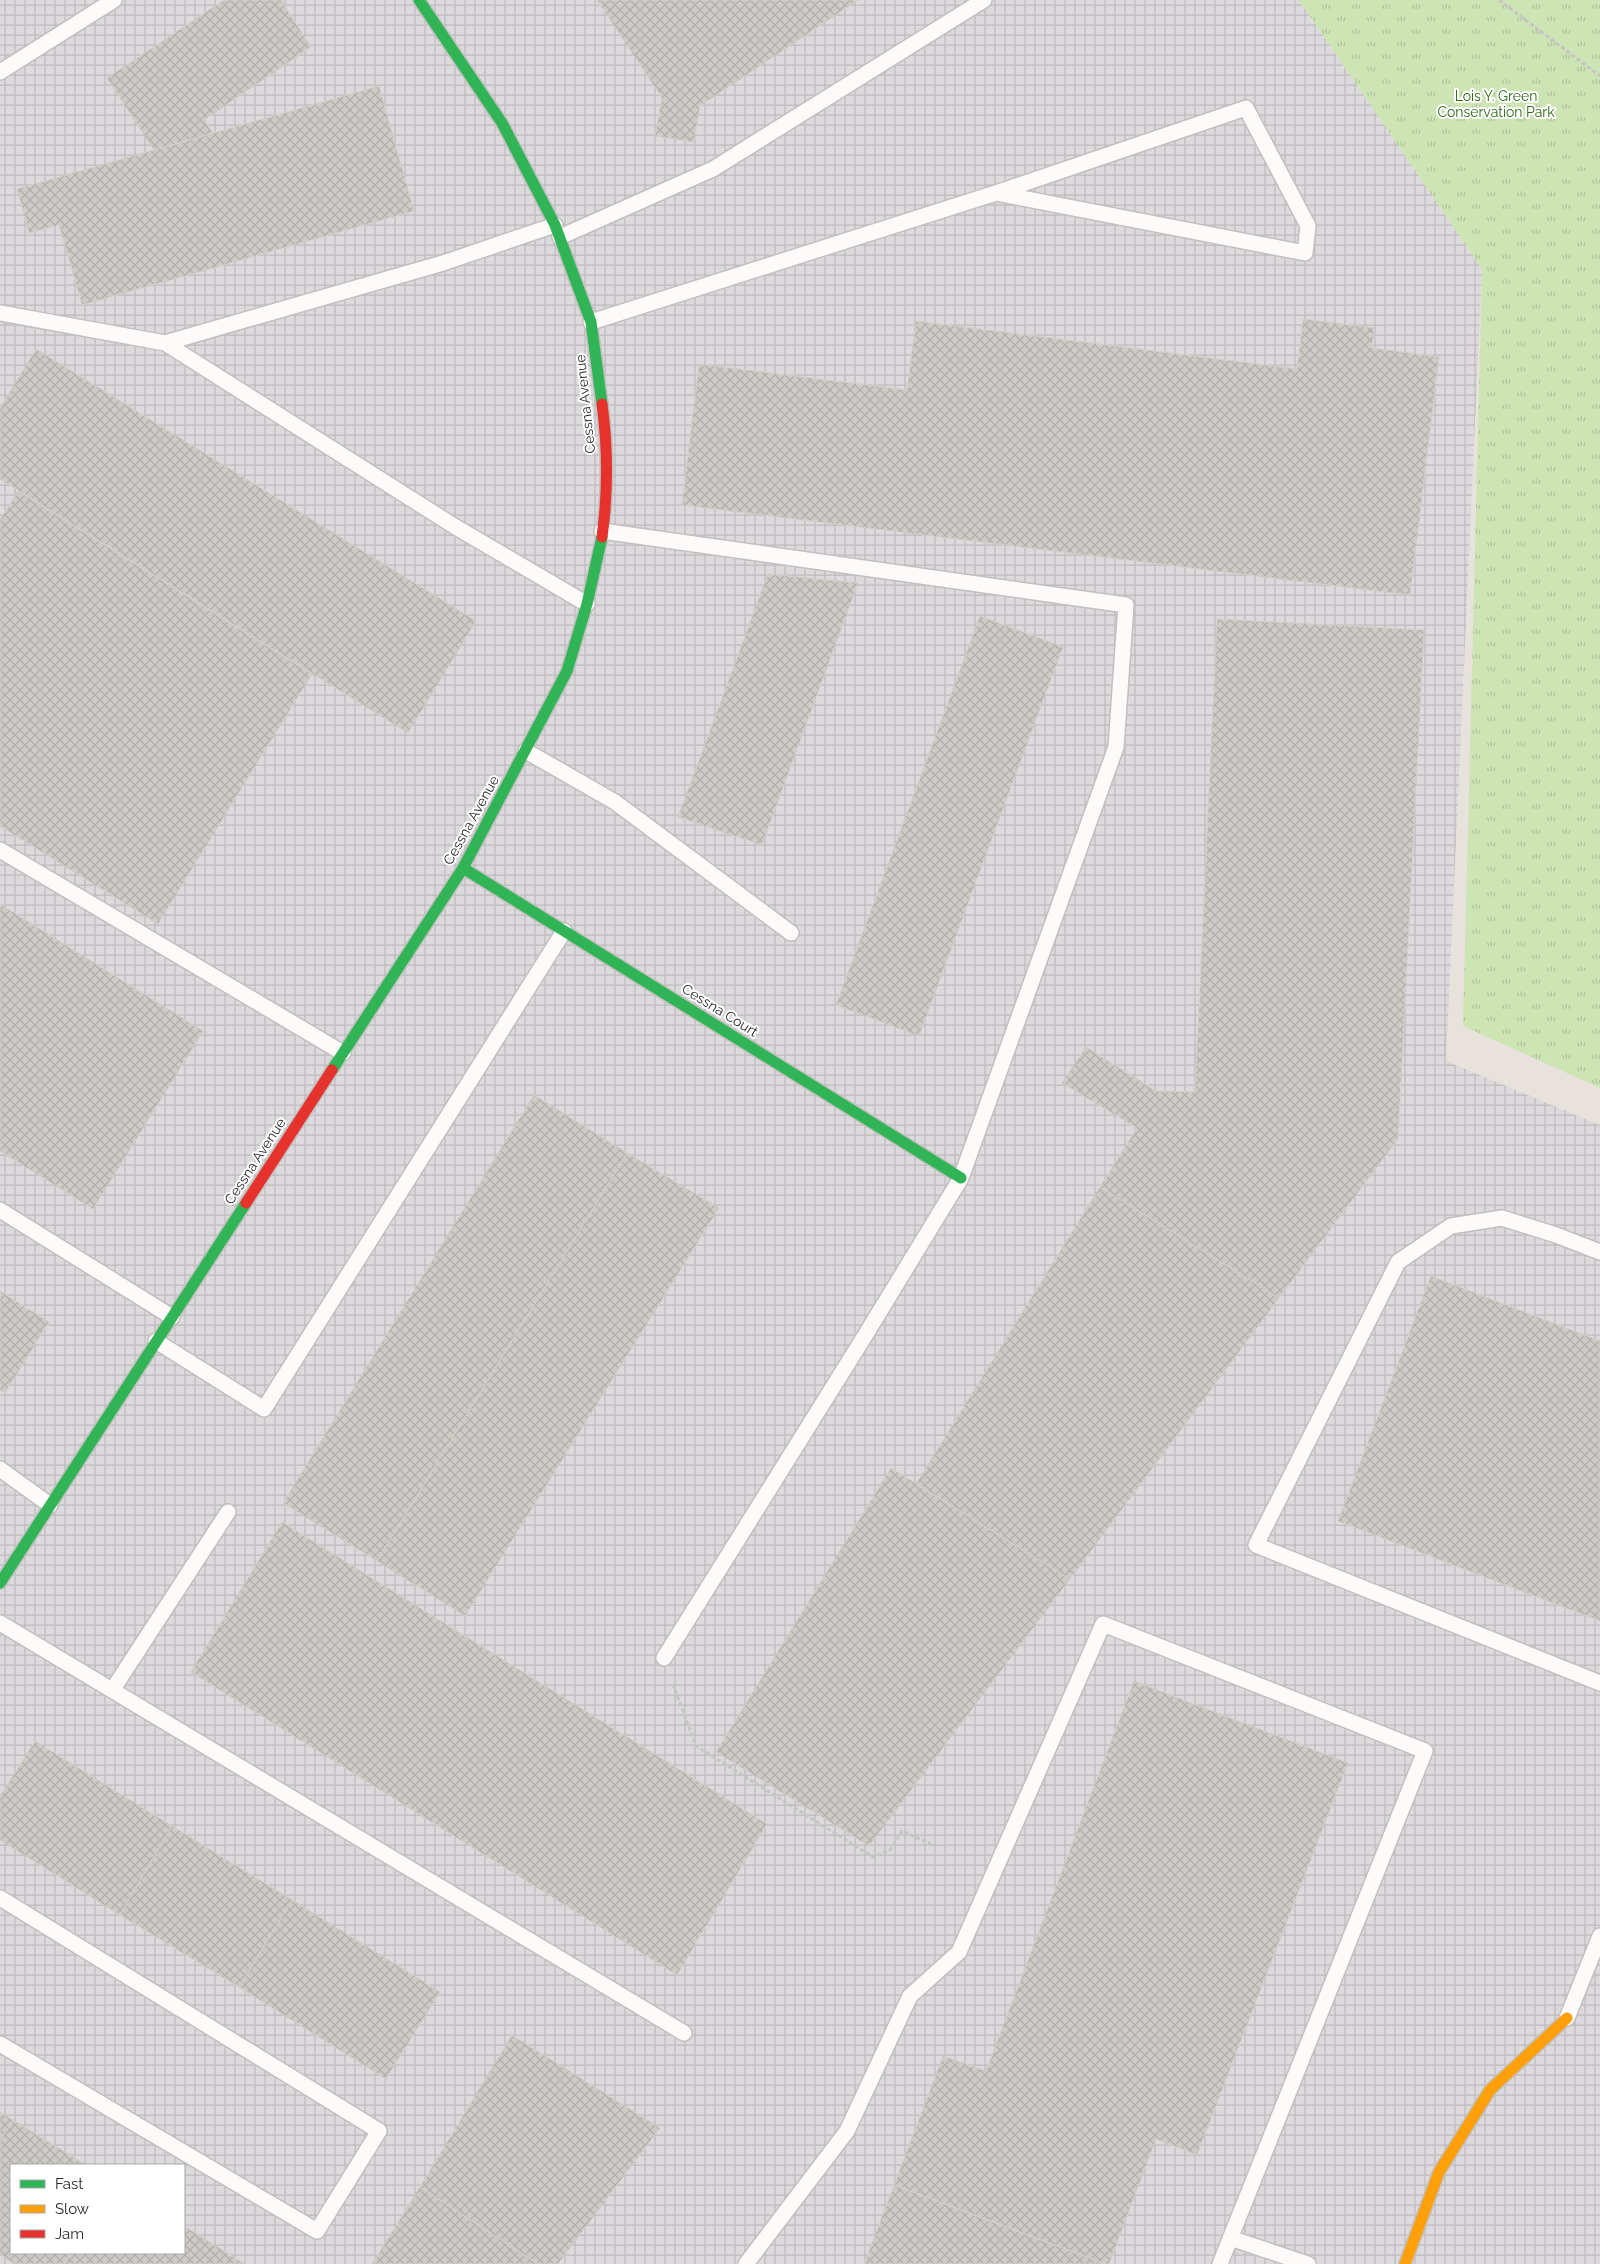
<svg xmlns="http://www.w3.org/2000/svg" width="1600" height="2264" viewBox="0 0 1600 2264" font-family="Raleway,sans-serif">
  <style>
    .industrial { fill: url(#industrial-grid); fill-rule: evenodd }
    .park { fill: url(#park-tufts) }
    .building { fill: url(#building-cross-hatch); stroke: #d3ceca }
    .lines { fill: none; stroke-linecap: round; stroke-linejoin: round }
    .lane-casing { stroke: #c1bfbf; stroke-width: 18 }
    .fast-casing { stroke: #c1bfbf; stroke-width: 14 }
    .slow-casing { stroke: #c1bfbf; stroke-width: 14 }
    .jam-casing { stroke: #c1bfbf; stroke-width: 14 }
    .path { stroke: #c6c5c5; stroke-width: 3; stroke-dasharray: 4 2.5; stroke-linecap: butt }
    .lane { stroke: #fcfbfa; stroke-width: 15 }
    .fast { stroke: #30b455; stroke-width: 11 }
    .slow { stroke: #ff9f0a; stroke-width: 11 }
    .jam { stroke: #e5322d; stroke-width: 11 }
    .labels { text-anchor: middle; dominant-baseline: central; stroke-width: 4; stroke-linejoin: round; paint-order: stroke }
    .park-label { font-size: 14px; fill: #2f6816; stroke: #fff }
    .street-label { font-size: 14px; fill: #292929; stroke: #fff }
  </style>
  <defs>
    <pattern id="industrial-grid" width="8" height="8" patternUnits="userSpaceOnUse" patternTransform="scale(1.25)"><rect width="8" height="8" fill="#dddadd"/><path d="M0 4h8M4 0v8" fill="none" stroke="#bebbbe"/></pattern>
    <pattern id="park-tufts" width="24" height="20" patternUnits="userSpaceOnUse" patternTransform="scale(1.25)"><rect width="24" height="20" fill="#cde4b4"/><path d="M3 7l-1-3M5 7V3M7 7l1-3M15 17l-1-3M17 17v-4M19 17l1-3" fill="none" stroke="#b0c49b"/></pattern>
    <pattern id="building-cross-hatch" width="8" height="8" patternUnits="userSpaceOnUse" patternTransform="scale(1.25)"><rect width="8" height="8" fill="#cecbc7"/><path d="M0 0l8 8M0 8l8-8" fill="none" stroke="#b1aeab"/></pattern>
  </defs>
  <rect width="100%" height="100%" fill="#e8e2dd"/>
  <path class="industrial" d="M0,0H1299L1482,269L1446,1061L1600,1125V2264H0ZM11,2165H184V2253H11Z"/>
  <path class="park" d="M1299,0H1600V1088L1463,1026L1482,269Z"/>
  <path class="building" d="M224,0H281L311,47L204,120L213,133L154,150L107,78Z
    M597,0H858L700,106L694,142L655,136L662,98Z
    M379,86L414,211L82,305L59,225L29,233L17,189Z
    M1303,319L1374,328L1372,348L1439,357L1410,595L682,505L699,364L907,390L916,321L1297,369Z
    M36,349L476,621L408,733L0,479V408Z
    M18,491L312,674L158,924L0,826V520Z
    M768,574L858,583L762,845L678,817Z
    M980,616L1063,647L919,1036L836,1005Z
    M1217,619L1424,630L1398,1139L1279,1298L1100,1187L1137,1128L1062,1083L1086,1047L1156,1091L1195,1092Z
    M0,904L203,1031L93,1209L0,1151Z
    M534,1095L627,1153L377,1561L283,1503Z
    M627,1153L719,1208L465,1616L377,1561Z
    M1100,1187L1279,1298L1070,1579L916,1484Z
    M1431,1276L1600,1341V1621L1338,1521Z
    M0,1291L49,1322L5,1393L0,1390Z
    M891,1468L1070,1579L869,1846L716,1752Z
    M282,1522L767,1824L677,1975L191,1672Z
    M1134,1681L1348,1763L1197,2155L1156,2139L1109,2264H1106L894,2185L943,2056L986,2071Z
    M35,1741L172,1826L120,1915L0,1840V1796Z
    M172,1826L292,1900L239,1987L120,1915Z
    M292,1900L440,1992L386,2079L239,1987Z
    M512,2035L660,2128L558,2264H538L420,2187Z
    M0,2112L13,2120L0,2141Z
    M13,2120L86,2165H11V2253H71L64,2264H14L0,2254V2141Z
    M894,2185L1106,2264H864Z
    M420,2187L538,2264H372Z
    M184,2226L245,2264H64L71,2253H184Z"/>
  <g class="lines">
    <defs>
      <path id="lane" d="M0,72L114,0
        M555,225L443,263L165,343L454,526L587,604
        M560,237L713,169L984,0
        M0,313L165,343
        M591,322L996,193L1246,108L1308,226L1305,253L996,193
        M602,531L1126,605L1116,747L961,1178L866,1334L664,1658
        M526,751L615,802L791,933
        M0,850L343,1053
        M0,1210L172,1317
        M1600,1252L1556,1235L1502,1218L1451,1226L1398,1262L1256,1545L1600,1683
        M156,1341L264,1409L564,931
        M0,1469L50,1505
        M0,1623L684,2033
        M113,1689L228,1512
        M0,1898L379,2131L317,2231L0,2044
        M1567,2018L1600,1936
        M1230,2238L1308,2264
        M746,2264L847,2131L910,1996L959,1952L1103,1624L1425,1751L1220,2264"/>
      <path id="fast" d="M419,0L502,123L555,225L591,322L602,404
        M463,868L961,1178
        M332,1070L463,868L567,671L587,604L602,537
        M0,1583L246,1203"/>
      <path id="slow" d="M1405,2264L1439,2172L1490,2090L1567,2018"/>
      <path id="jam" d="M602,537C608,493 608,448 602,404
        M246,1203L332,1070"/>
    </defs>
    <use href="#lane" class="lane-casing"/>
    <use href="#fast" class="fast-casing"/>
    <use href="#slow" class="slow-casing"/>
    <use href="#jam" class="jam-casing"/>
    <path class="path" d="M1499,0L1600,76
      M673,1684L696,1746L873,1857L890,1850L902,1831L931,1844"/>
    <use href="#lane" class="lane"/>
    <use href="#fast" class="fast"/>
    <use href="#slow" class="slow"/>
    <use href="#jam" class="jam"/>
  </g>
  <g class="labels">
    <g class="park-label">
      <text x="1496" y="96">Lois Y. Green<tspan x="1496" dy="16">Conservation Park</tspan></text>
    </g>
    <g class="street-label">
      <text transform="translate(585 404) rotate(-96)">Cessna Avenue</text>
      <text transform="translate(471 820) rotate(-61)">Cessna Avenue</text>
      <text transform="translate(720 1010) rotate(32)">Cessna Court</text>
      <text transform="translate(255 1161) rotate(-57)">Cessna Avenue</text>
    </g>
  </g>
  <rect x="10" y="2164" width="175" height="90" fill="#ffffff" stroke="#a9a9a9"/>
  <rect x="20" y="2180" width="25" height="8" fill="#30b455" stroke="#a9a9a9"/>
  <text x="55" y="2189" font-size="15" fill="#292929">Fast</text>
  <rect x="20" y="2205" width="25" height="8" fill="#ff9f0a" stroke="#a9a9a9"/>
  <text x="55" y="2214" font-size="15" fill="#292929">Slow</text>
  <rect x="20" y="2230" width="25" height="8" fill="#e5322d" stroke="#a9a9a9"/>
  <text x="55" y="2239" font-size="15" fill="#292929">Jam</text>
</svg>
